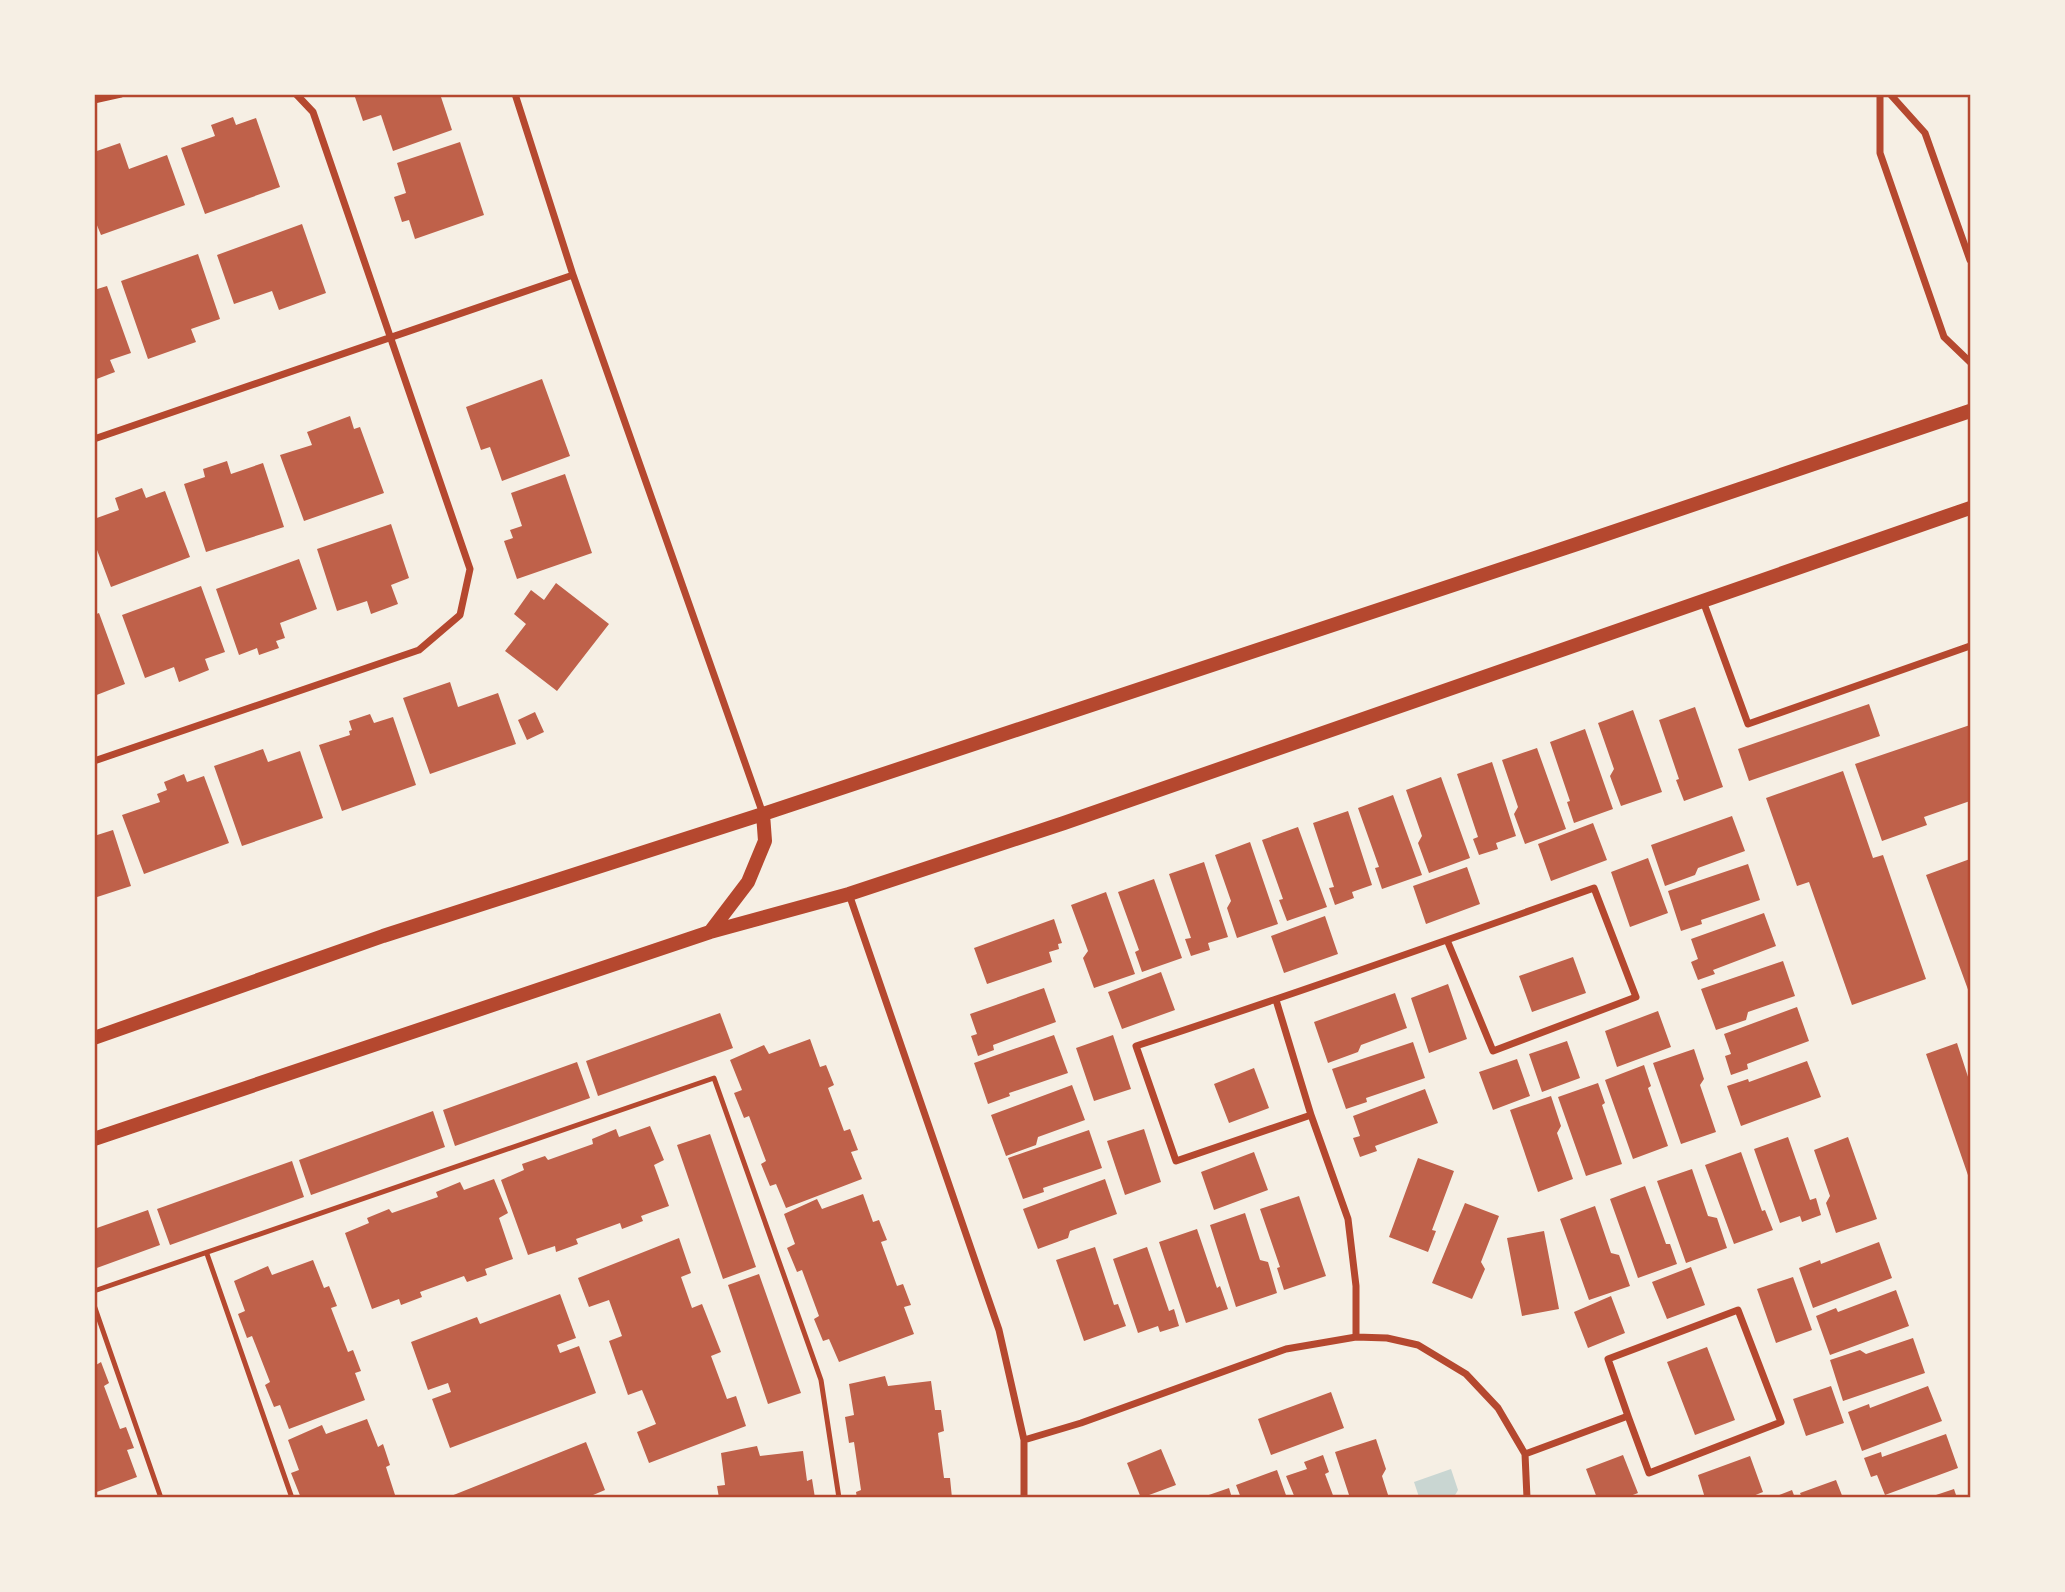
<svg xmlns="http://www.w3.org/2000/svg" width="2065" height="1592" viewBox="0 0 2065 1592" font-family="Raleway,sans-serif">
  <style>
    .water { fill: #c9d6d2 }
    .building { fill: #bf614a }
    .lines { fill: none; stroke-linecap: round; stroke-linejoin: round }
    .service { stroke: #b5482f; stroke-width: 5 }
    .minor { stroke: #b5482f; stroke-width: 7 }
    .secondary { stroke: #b5482f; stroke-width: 14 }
    .neatline { fill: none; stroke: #b5482f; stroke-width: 2.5 }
  </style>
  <rect width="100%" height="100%" fill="#f6efe4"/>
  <path class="water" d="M1451,1469L1458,1490L1454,1497H1419L1414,1482Z"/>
  <path class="building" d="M354,94H440L452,130L393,151L381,115L363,121Z
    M233,117L236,125L256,118L280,187L205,214L181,148L215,136L211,125Z
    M460,142L484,215L415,239L409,220L402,222L394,197L406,193L397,163Z
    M120,143L129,169L167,155L185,205L101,235L94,218V152Z
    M302,224L326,293L279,310L272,291L234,304L217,255Z
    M198,254L220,319L191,329L196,342L148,359L121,281Z
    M107,286L131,353L110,360L115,372L94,380V290Z
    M542,379L570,456L502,481L490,447L481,450L466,407Z
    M350,416L354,429L360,427L384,493L304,521L280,455L312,445L307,432Z
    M227,461L231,474L263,463L284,527L206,552L184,484L205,477L203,469Z
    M565,474L592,553L517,579L504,541L513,538L510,530L522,526L511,493Z
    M142,488L146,498L165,491L190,557L111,587L94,542V519L119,510L115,498Z
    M391,524L409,578L391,585L398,604L371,614L367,601L337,611L317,549Z
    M299,559L317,609L280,623L285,638L276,641L279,648L259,655L257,648L239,655L216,589Z
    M556,583L609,624L557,691L505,651L526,624L514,614L531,590L544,600Z
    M201,586L225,652L205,659L209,670L179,682L174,667L145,678L122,615Z
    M99,613L125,684L94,696V615Z
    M450,682L458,707L498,693L516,744L430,774L403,698Z
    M1869,704L1880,736L1749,781L1738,749Z
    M1695,707L1723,787L1684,801L1676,780L1679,779L1659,720Z
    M1633,710L1662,792L1621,806L1610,776L1614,769L1598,723Z
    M535,712L544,732L527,740L518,720Z
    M370,714L374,723L393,717L416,785L342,811L319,745L350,735L349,731L352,730L349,721Z
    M1970,725V801L1924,817L1927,825L1882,841L1855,764Z
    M1585,729L1613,809L1574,823L1567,802L1570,801L1550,742Z
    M1537,748L1566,829L1525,844L1514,814L1518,807L1502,760Z
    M263,749L268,762L300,751L323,818L242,846L214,766Z
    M1492,762L1516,836L1496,843L1498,849L1479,855L1473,839L1478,837L1457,774Z
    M1843,771L1873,858L1883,855L1926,979L1852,1005L1809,882L1797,886L1766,798Z
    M184,774L187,782L204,776L229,843L144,874L122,815L160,802L157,794L167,790L164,782Z
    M1441,777L1470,858L1429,873L1418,843L1422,836L1406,790Z
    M1393,795L1422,875L1382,889L1375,868L1379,867L1358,808Z
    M1348,811L1372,885L1352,892L1354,898L1335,905L1329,888L1334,887L1313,823Z
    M1732,816L1745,851L1698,868L1695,875L1665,886L1651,845Z
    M1593,823L1607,860L1551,881L1538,844Z
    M1298,827L1327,907L1287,921L1279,900L1283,899L1262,840Z
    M113,830L131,886L94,898V836Z
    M1250,842L1278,924L1237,938L1227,908L1231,901L1215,855Z
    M1648,858L1668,913L1630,927L1611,872Z
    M1970,859V995L1926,875Z
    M1204,862L1228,937L1208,943L1210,950L1191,956L1185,939L1191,938L1169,874Z
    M1748,864L1760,900L1701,920L1702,924L1681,931L1668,891Z
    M1467,867L1480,904L1426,924L1413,886Z
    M1154,879L1182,958L1142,972L1135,952L1139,950L1118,892Z
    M1106,892L1135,974L1094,988L1083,958L1088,951L1071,905Z
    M1764,913L1776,946L1713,970L1715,974L1698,980L1691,962L1698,959L1691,939Z
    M1325,916L1338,954L1284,973L1271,936Z
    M1054,919L1062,943L1058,944L1059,949L1049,952L1052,962L987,984L974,948Z
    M1573,957L1586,993L1532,1012L1519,976Z
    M1783,961L1795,996L1748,1012L1746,1020L1716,1030L1701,989Z
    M1161,972L1175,1010L1122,1029L1108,992Z
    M1448,984L1467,1039L1429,1053L1411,998Z
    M1044,988L1056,1022L993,1045L994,1050L978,1056L971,1036L977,1034L970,1014Z
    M1395,993L1407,1028L1361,1045L1358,1052L1328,1063L1314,1022Z
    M1797,1007L1809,1041L1747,1064L1748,1069L1731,1075L1725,1056L1731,1054L1724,1034Z
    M1658,1011L1671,1047L1617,1067L1605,1031Z
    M720,1013L733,1048L598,1096L586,1061Z
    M1054,1035L1068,1073L1009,1093L1010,1096L988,1104L974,1063Z
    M1113,1035L1131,1089L1094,1101L1076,1048Z
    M810,1039L820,1067L826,1065L834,1085L828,1088L844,1131L850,1129L858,1150L851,1152L862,1179L786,1208L776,1184L770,1186L761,1164L766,1161L749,1116L744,1118L734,1093L742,1090L730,1060L764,1045L769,1054Z
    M1567,1041L1580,1078L1542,1092L1529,1054Z
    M1413,1042L1425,1078L1366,1098L1367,1102L1346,1109L1332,1069Z
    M1957,1043L1970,1083V1181L1926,1054Z
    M1694,1049L1704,1079L1700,1085L1716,1132L1681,1144L1653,1063Z
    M1517,1059L1530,1096L1493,1110L1479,1072Z
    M1807,1061L1821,1097L1741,1126L1727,1086L1748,1079L1749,1082Z
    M577,1062L590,1098L455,1146L443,1110Z
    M1644,1065L1651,1086L1648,1088L1668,1146L1633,1159L1605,1080Z
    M1254,1068L1269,1108L1229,1123L1214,1084Z
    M1598,1083L1605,1103L1602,1105L1622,1164L1586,1176L1558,1097Z
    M1072,1085L1085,1120L1038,1137L1036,1145L1006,1156L991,1115Z
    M1425,1089L1438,1123L1375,1146L1377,1151L1360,1157L1353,1138L1360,1136L1353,1116Z
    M1551,1096L1561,1126L1557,1133L1573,1179L1538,1192L1510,1110Z
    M433,1111L445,1147L311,1195L299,1160Z
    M650,1126L664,1160L654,1165L669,1206L641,1216L643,1221L622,1229L620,1223L576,1239L578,1244L556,1252L555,1246L528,1255L501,1180L524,1170L522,1164L545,1156L548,1160L593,1144L592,1139L616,1129L619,1137Z
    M1144,1129L1161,1182L1125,1195L1107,1141Z
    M1089,1130L1102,1168L1043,1188L1044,1192L1023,1199L1008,1158Z
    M710,1134L756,1267L723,1279L677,1145Z
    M1788,1137L1810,1200L1816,1198L1821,1215L1802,1222L1800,1216L1780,1223L1754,1149Z
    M1848,1137L1877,1219L1836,1233L1826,1203L1830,1196L1814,1150Z
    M1254,1152L1268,1190L1214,1210L1201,1172Z
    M1741,1152L1762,1211L1765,1210L1773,1230L1734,1244L1705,1165Z
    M1418,1158L1454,1171L1432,1230L1436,1231L1428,1252L1389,1237Z
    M292,1161L304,1197L170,1245L157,1209Z
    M1692,1169L1708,1216L1717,1218L1727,1248L1686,1263L1657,1181Z
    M494,1179L508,1213L499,1218L513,1259L485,1269L487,1275L467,1282L464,1276L420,1292L422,1297L401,1305L399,1299L372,1309L345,1233L369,1223L367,1218L389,1209L392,1213L438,1197L436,1192L460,1182L464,1190Z
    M1105,1179L1117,1214L1070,1231L1068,1238L1038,1249L1023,1209Z
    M1645,1186L1666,1244H1670L1677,1264L1638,1278L1610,1199Z
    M863,1194L873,1222L879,1220L887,1240L881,1242L897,1286L903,1284L911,1305L904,1307L914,1334L839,1362L829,1339L823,1341L814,1319L819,1316L802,1270L797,1272L787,1248L795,1244L784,1214L817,1199L822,1209Z
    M1299,1196L1326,1276L1284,1290L1277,1268L1280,1267L1260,1209Z
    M1465,1203L1499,1216L1481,1262L1485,1269L1472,1299L1432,1283Z
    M1595,1206L1611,1253L1619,1255L1630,1286L1589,1300L1560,1219Z
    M148,1210L160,1245L94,1269V1229Z
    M1245,1213L1260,1260L1268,1262L1277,1293L1236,1307L1210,1225Z
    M1197,1229L1217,1288L1220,1286L1228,1309L1186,1323L1159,1242Z
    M1544,1231L1559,1309L1522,1316L1507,1238Z
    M679,1238L691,1273L681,1277L692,1308L702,1304L721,1352L711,1356L727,1399L736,1396L746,1426L649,1463L637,1432L656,1424L642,1390L628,1395L609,1341L622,1336L609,1300L589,1307L578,1278Z
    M1879,1242L1892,1278L1813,1308L1799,1268L1820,1260L1821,1264Z
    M1095,1247L1114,1305L1118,1304L1126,1326L1084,1341L1056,1260Z
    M1147,1247L1169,1311L1174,1309L1179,1326L1160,1332L1158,1326L1138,1333L1113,1259Z
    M313,1260L324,1288L329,1286L337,1306L331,1308L348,1352L353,1350L361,1371L355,1373L365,1400L289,1429L280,1405L274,1407L265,1385L270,1382L252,1336L247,1338L238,1314L245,1311L234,1281L268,1266L272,1275Z
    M1691,1267L1705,1305L1667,1319L1652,1282Z
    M759,1274L801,1393L768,1404L728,1285Z
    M1793,1277L1812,1330L1776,1343L1757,1289Z
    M1896,1290L1909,1326L1830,1355L1816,1316L1836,1308L1838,1312Z
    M560,1294L576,1338L557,1345L560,1353L579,1346L596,1393L450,1448L432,1399L451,1392L448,1383L428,1390L411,1342L477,1317L480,1324Z
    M1611,1296L1625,1333L1588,1348L1574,1312Z
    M1913,1338L1925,1373L1843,1401L1830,1360L1860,1350L1866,1354Z
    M1707,1347L1735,1420L1695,1435L1667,1362Z
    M94,1360L96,1365L101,1362L109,1383L104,1386L120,1429L126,1427L134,1448L127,1450L137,1477L94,1493Z
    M885,1376L888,1386L931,1381L935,1410H941L944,1431L938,1433L944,1478H950L952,1498H857L856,1492L861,1490L854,1442L849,1443L845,1417L854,1415L849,1384Z
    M1831,1386L1844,1423L1806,1436L1793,1399Z
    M1928,1386L1942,1421L1862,1451L1848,1412L1869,1404L1870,1408Z
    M1331,1392L1344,1428L1271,1455L1258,1419Z
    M367,1419L378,1447L383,1444L390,1465L386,1467L396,1498H307L306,1495L301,1498L291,1473L299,1470L288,1440L322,1425L326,1434Z
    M1946,1434L1958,1468L1885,1495L1877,1475L1871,1477L1864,1458L1881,1452L1882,1457Z
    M1376,1439L1386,1469L1382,1476L1389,1498H1350L1335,1452Z
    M586,1442L605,1490L586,1498H446Z
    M757,1446L760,1456L803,1451L807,1481L812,1479L815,1498H719L717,1486L725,1485L721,1453Z
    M1161,1449L1176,1485L1141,1498L1127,1463Z
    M1323,1455L1329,1472L1325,1474L1334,1498H1295L1286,1476L1307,1469L1304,1462Z
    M1623,1455L1638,1493L1625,1498H1597L1586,1469Z
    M1750,1456L1763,1492L1748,1498H1705L1698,1475Z
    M1277,1470L1287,1498H1241L1236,1485Z
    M1836,1480L1843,1498H1802L1800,1493Z
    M1229,1488L1232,1498H1203V1497Z
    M1954,1489L1957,1498H1930V1497Z
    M1792,1490L1795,1498H1774V1497Z"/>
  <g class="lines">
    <path class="service" d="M207,1254L292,1498
      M94,1291L714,1078L821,1380L839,1498
      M94,1305L161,1498"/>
    <path class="minor" d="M515,94L573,275L763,814
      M1880,94V153L1944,337L1970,362
      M1890,94L1925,133L1970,260
      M94,100L121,94
      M94,439L573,275
      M1703,601L1748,724L1970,646
      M94,761L419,650L460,615L470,569L313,112L296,94
      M849,894L999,1330L1024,1440V1498
      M1276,1000L1311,1115L1348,1219L1356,1286V1337
      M1311,1115L1176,1161L1136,1046C1289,996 1442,942 1594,888L1636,997L1493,1051L1447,940
      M1024,1440L1081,1423L1286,1349L1356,1337L1387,1338L1418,1345L1466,1374L1498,1408L1525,1454L1527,1498
      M1525,1454L1628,1416L1649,1473L1781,1422L1738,1310L1608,1359L1628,1416"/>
    <path class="secondary" d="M710,932L748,882L765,841L763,814
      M94,1038L383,936L763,814L1586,541L1970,411
      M94,1139L710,932L849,894L1064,823L1970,508"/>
  </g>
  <rect width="2065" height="1592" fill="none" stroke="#f6efe4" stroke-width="192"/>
  <rect x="96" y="96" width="1873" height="1400" class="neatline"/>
</svg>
